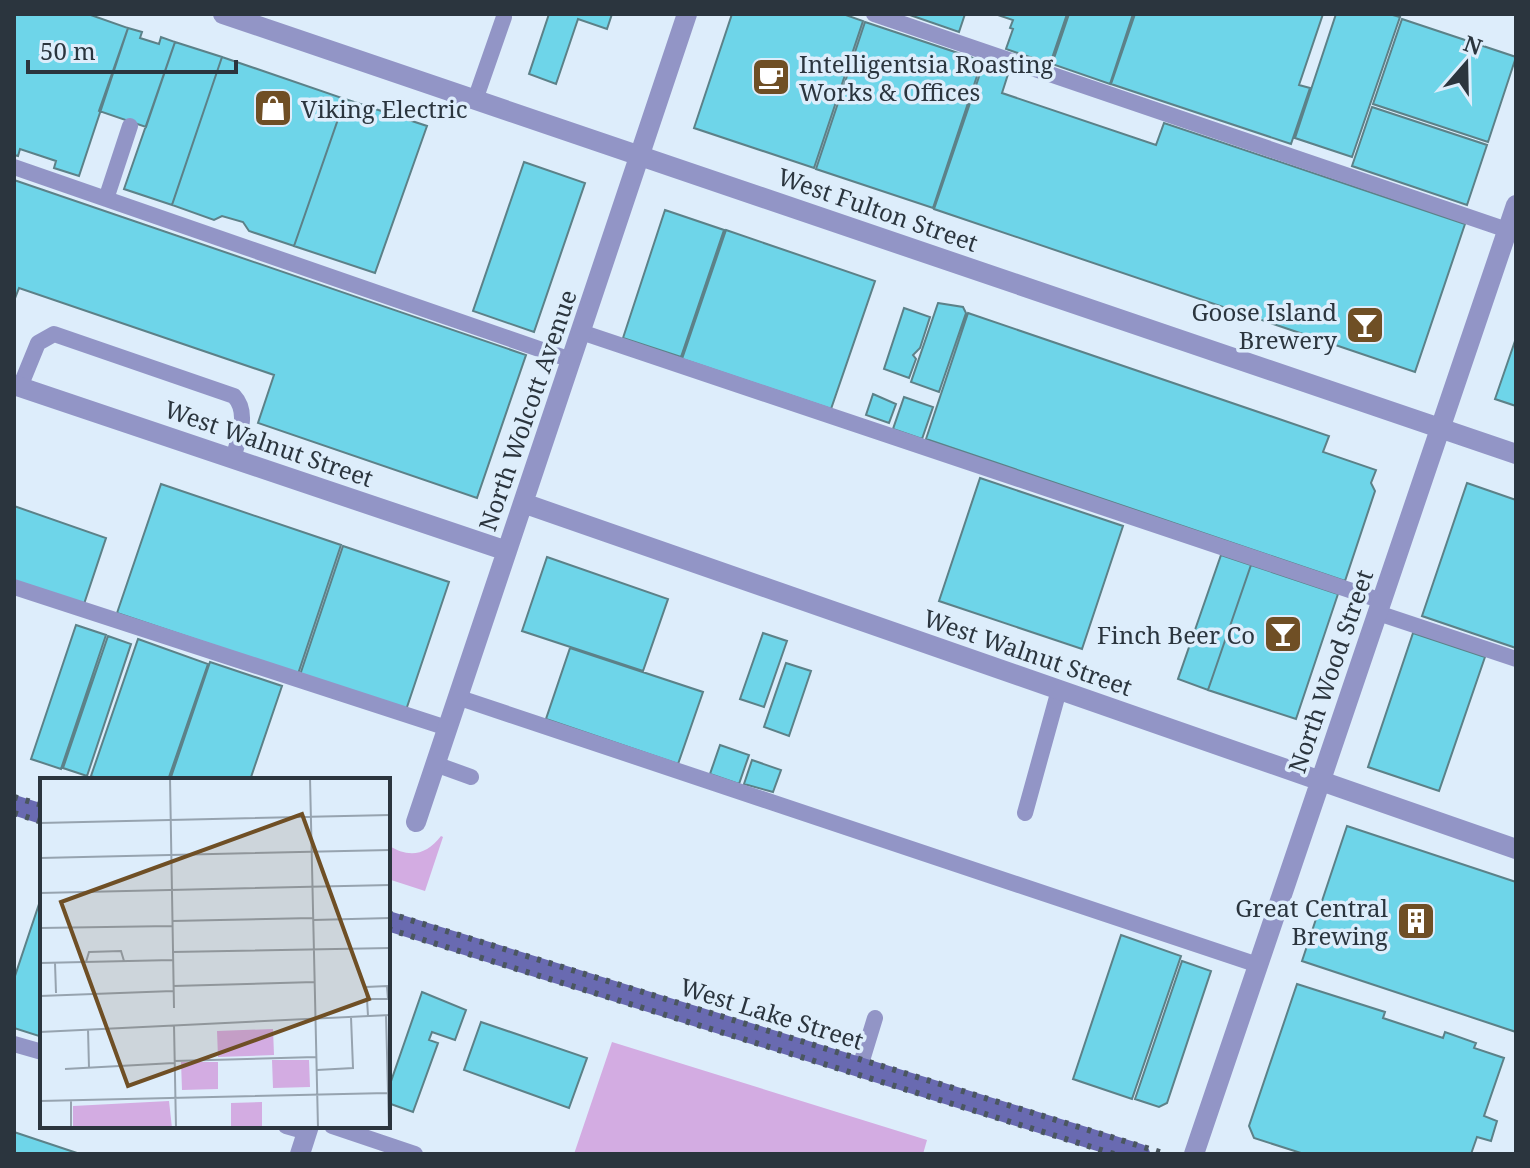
<svg xmlns="http://www.w3.org/2000/svg" width="1530" height="1168" viewBox="0 0 1530 1168" font-family="'Noto Serif',serif">
  <style>
    .green { fill: #d3ace2 }
    .building { fill: #6ed5e9; stroke: #5c8188; stroke-width: 2 }
    .lines { fill: none; stroke-linecap: round; stroke-linejoin: round }
    .lane { stroke: #9295c6; stroke-width: 16 }
    .street { stroke: #9295c6; stroke-width: 20 }
    .secondary { stroke: #696ab1; stroke-width: 20 }
    .rail { stroke: #4a565f; stroke-width: 6; stroke-dasharray: 4 8; stroke-linecap: butt }
    .labels { text-anchor: middle; dominant-baseline: central; stroke-width: 7; stroke-linejoin: round; paint-order: stroke }
    .poi-label { font-size: 24px; fill: #2b353e; stroke: #ddedfb; text-anchor: end }
    .street-label { font-size: 24px; fill: #2b353e; stroke: #ddedfb }
    .inset-road { fill: none; stroke: #96a3af; stroke-width: 2 }
    .view { fill: #6f4f25; fill-opacity: 0.15; stroke: #6f4f25; stroke-width: 4 }
    .inset-edge { fill: none; stroke: #2b353e; stroke-width: 4 }
  </style>
  <rect width="100%" height="100%" fill="#ddedfb"/>
  <path class="green" d="M441,836L443,837L425,891L388,879V845C408,858 426,856 441,836Z
    M612,1042L927,1140L923,1154H574Z"/>
  <path class="building" d="M14,14H88L128,28L79,176L54,168L56,161L20,149L18,156L14,155Z
    M549,14H612L607,29L578,19L556,84L529,74Z
    M732,14H843L863,21L814,168L694,128Z
    M907,14H965L959,32Z
    M995,14H1067L1050,64L1006,49L1013,29L1010,28L1013,20Z
    M1069,14H1133L1110,84L1052,64Z
    M1135,14H1323L1299,85L1310,88L1291,144L1111,84Z
    M1336,14H1389L1400,17L1352,157L1295,138Z
    M1402,19L1516,57L1488,142L1373,104Z
    M865,22L982,61L933,208L816,169Z
    M128,28L142,32L140,38L159,44L161,37L175,42L146,127L99,111Z
    M175,42L222,57L172,205L124,189Z
    M222,57L345,99L294,246L249,231L243,222L222,216L214,220L172,205Z
    M984,62L1009,71L1002,93L1156,145L1164,123L1465,224L1415,372L934,209Z
    M345,99L427,126L375,273L294,246Z
    M1372,107L1487,145L1467,205L1352,166Z
    M524,162L585,183L534,332L473,311Z
    M14,180L526,355L477,498L258,423L274,375L19,288L14,301Z
    M665,210L724,230L681,357L623,338Z
    M726,230L875,281L831,409L682,359Z
    M938,303L963,307L966,313L939,392L911,382Z
    M904,308L930,317L920,348L913,355L916,359L909,378L884,369Z
    M968,313L1329,436L1323,452L1376,470L1371,483L1375,491L1345,581L926,439Z
    M1516,338V406L1495,399Z
    M873,394L896,404L889,423L866,415Z
    M904,397L933,407L922,439L893,429Z
    M980,478L1123,526L1082,649L939,601Z
    M1467,483L1516,500V648L1422,616Z
    M161,484L341,545L298,674L117,613Z
    M14,506L106,538L83,607L14,584Z
    M343,546L449,582L406,710L300,675Z
    M1221,555L1251,565L1208,690L1178,679Z
    M547,557L668,599L643,671L522,631Z
    M1251,565L1338,594L1296,719L1208,690Z
    M76,625L106,635L61,769L31,759Z
    M763,633L787,641L764,707L740,699Z
    M1413,633L1485,657L1439,791L1368,767Z
    M108,636L131,644L87,776L63,768Z
    M138,639L208,664L168,780H101L91,776Z
    M570,648L703,692L678,764L546,719Z
    M210,662L282,686L250,780H170Z
    M786,663L811,671L789,736L764,727Z
    M720,745L749,755L739,784L710,774Z
    M752,760L781,770L773,792L744,784Z
    M1347,826L1516,882V1032L1302,961Z
    M42,895V1037L14,1028V979Z
    M1121,935L1181,956L1132,1099L1073,1079Z
    M1182,961L1211,971L1167,1103L1159,1107L1135,1099Z
    M1297,984L1385,1012L1383,1018L1443,1038L1445,1032L1476,1043L1474,1048L1504,1058L1484,1116L1497,1121L1491,1141L1477,1137L1471,1154H1304L1254,1138L1249,1126Z
    M422,992L466,1010L455,1040L432,1032L429,1040L438,1043L413,1112L388,1103V1090Z
    M481,1022L587,1058L569,1108L464,1070Z
    M14,1132L80,1154H14Z"/>
  <g class="lines">
    <path class="lane" d="M874,14L1516,233
      M475,100L504,17
      M14,167L571,360
      M106,199L130,126
      M581,332L1382,601
      M20,387L38,343L54,334L234,396C250,413 238,439 233,459
      M14,587L447,728
      M1378,613L1516,659
      M457,697L1258,965
      M435,764L471,777
      M1025,813L1059,690
      M14,1044L42,1052
      M860,1067L875,1018
      M286,1126L307,1132
      M332,1126L415,1154"/>
    <path class="street" d="M223,14L1516,454
      M14,385L507,551
      M523,503L1516,849
      M416,822L687,14
      M300,1154L309,1126
      M1194,1154L1516,205"/>
    <path class="secondary" d="M14,805L42,814
      M388,921L1140,1154"/>
    <path class="rail" d="M14,797L42,805
      M14,813L42,822
      M388,913L1166,1154
      M388,929L1114,1154"/>
  </g>
  <defs>
    <symbol id="cafe-square" viewBox="-11 -11 22 22"><rect x="-9" y="-9" width="18" height="18" rx="4" fill="#6f4f25" stroke="#ddedfb"/><path d="M-5.5-4.5H6V0H3Q3 3.5 0 3.5H-2.5Q-5.5 3.5-5.5 0ZM3-3.2v2h1.7v-2ZM-6 4.5H4V6H-6Z" fill="#fff"/></symbol>
    <symbol id="shop-square" viewBox="-11 -11 22 22"><rect x="-9" y="-9" width="18" height="18" rx="4" fill="#6f4f25" stroke="#ddedfb"/><path d="M-5-2.5h2.3a2.7 3.5 0 0 1 5.4 0H5L5.5 6h-11ZM-1.5-2.5h3a1.5 2.3 0 0 0-3 0Z" fill="#fff"/></symbol>
    <symbol id="bar-square" viewBox="-11 -11 22 22"><rect x="-9" y="-9" width="18" height="18" rx="4" fill="#6f4f25" stroke="#ddedfb"/><path d="M-6-5H6L.8 .8V4.5H3.5V6h-7V4.5H-.8V.8Z" fill="#fff"/></symbol>
    <symbol id="building-square" viewBox="-11 -11 22 22"><rect x="-9" y="-9" width="18" height="18" rx="4" fill="#6f4f25" stroke="#ddedfb"/><path d="M-4-6H4V6H1V3H-1V6H-4ZM-2.5-4.3h1.7v1.8h-1.7ZM.8-4.3h1.7v1.8H.8ZM-2.5-1h1.7V.8h-1.7ZM.8-1h1.7V.8H.8Z" fill="#fff"/></symbol>
  </defs>
  <g fill-rule="evenodd">
    <use href="#cafe-square" x="749" y="55" width="44" height="44"/>
    <use href="#shop-square" x="251" y="86" width="44" height="44"/>
    <use href="#bar-square" x="1343" y="303" width="44" height="44"/>
    <use href="#bar-square" x="1261" y="612" width="44" height="44"/>
    <use href="#building-square" x="1394" y="899" width="44" height="44"/>
  </g>
  <g class="labels">
    <g class="poi-label">
      <text x="799" y="63" text-anchor="start">Intelligentsia Roasting<tspan x="799" dy="28">Works &amp; Offices</tspan></text>
      <text x="301" y="108" text-anchor="start">Viking Electric</text>
      <text x="1337" y="311">Goose Island<tspan x="1337" dy="28">Brewery</tspan></text>
      <text x="1255" y="634">Finch Beer Co</text>
      <text x="1388" y="907">Great Central<tspan x="1388" dy="28">Brewing</tspan></text>
    </g>
    <g class="street-label">
      <text transform="translate(878 209) rotate(19)">West Fulton Street</text>
      <text transform="translate(527 410) rotate(-71)">North Wolcott Avenue</text>
      <text transform="translate(269 443) rotate(19)">West Walnut Street</text>
      <text transform="translate(1028 652) rotate(19)">West Walnut Street</text>
      <text transform="translate(1330 671) rotate(-71)">North Wood Street</text>
      <text transform="translate(772 1013) rotate(17)">West Lake Street</text>
    </g>
  </g>
  <g transform="translate(40 778)">
    <rect width="350" height="350" fill="#ddedfb"/>
    <path d="M233,251L234,277L178,279L177,253ZM232,282H269L270,309L233,310ZM141,284H178V311L142,312ZM129,323L132,350H33V328ZM222,324V350H191V325Z" fill="#d3ace2"/>
    <path class="inset-road" d="M130,0L134,230M270,0L278,350M0,45L350,37M0,80L350,72M0,115L350,107M273,142L350,140M132,143L273,140M0,150L132,148M132,174L350,170M46,184L49,174L81,173L84,183M0,185L133,182M15,185L16,215M133,208L275,204M0,218L133,213M327,221H348L347,208L326,209L327,221L328,238M346,237L349,350M134,247L136,350M48,251L49,290M0,254L350,237M134,283L276,279M25,291L134,285M277,292L313,290L311,239M31,322V350M0,323L348,315"/>
    <path class="view" d="M262,36L329,221L88,308L21,124Z"/>
    <rect width="350" height="350" class="inset-edge"/>
  </g>
  <rect width="1530" height="1168" fill="none" stroke="#2b353e" stroke-width="32"/>
  <g transform="translate(1466 64) rotate(20)" stroke="#ddedfb" stroke-width="6" paint-order="stroke">
  <path d="M0-6L14 30L0 20L-14 30Z" fill="#2b353e"/>
  <text y="-12" font-size="22" font-weight="bold" text-anchor="middle" fill="#2b353e">N</text>
  </g>
  <path d="M28 60v12h208v-12" fill="none" stroke="#2b353e" stroke-width="4"/>
  <text x="40" y="60" font-size="24" fill="#2b353e" stroke="#ddedfb" stroke-width="6" paint-order="stroke">50 m</text>
</svg>
